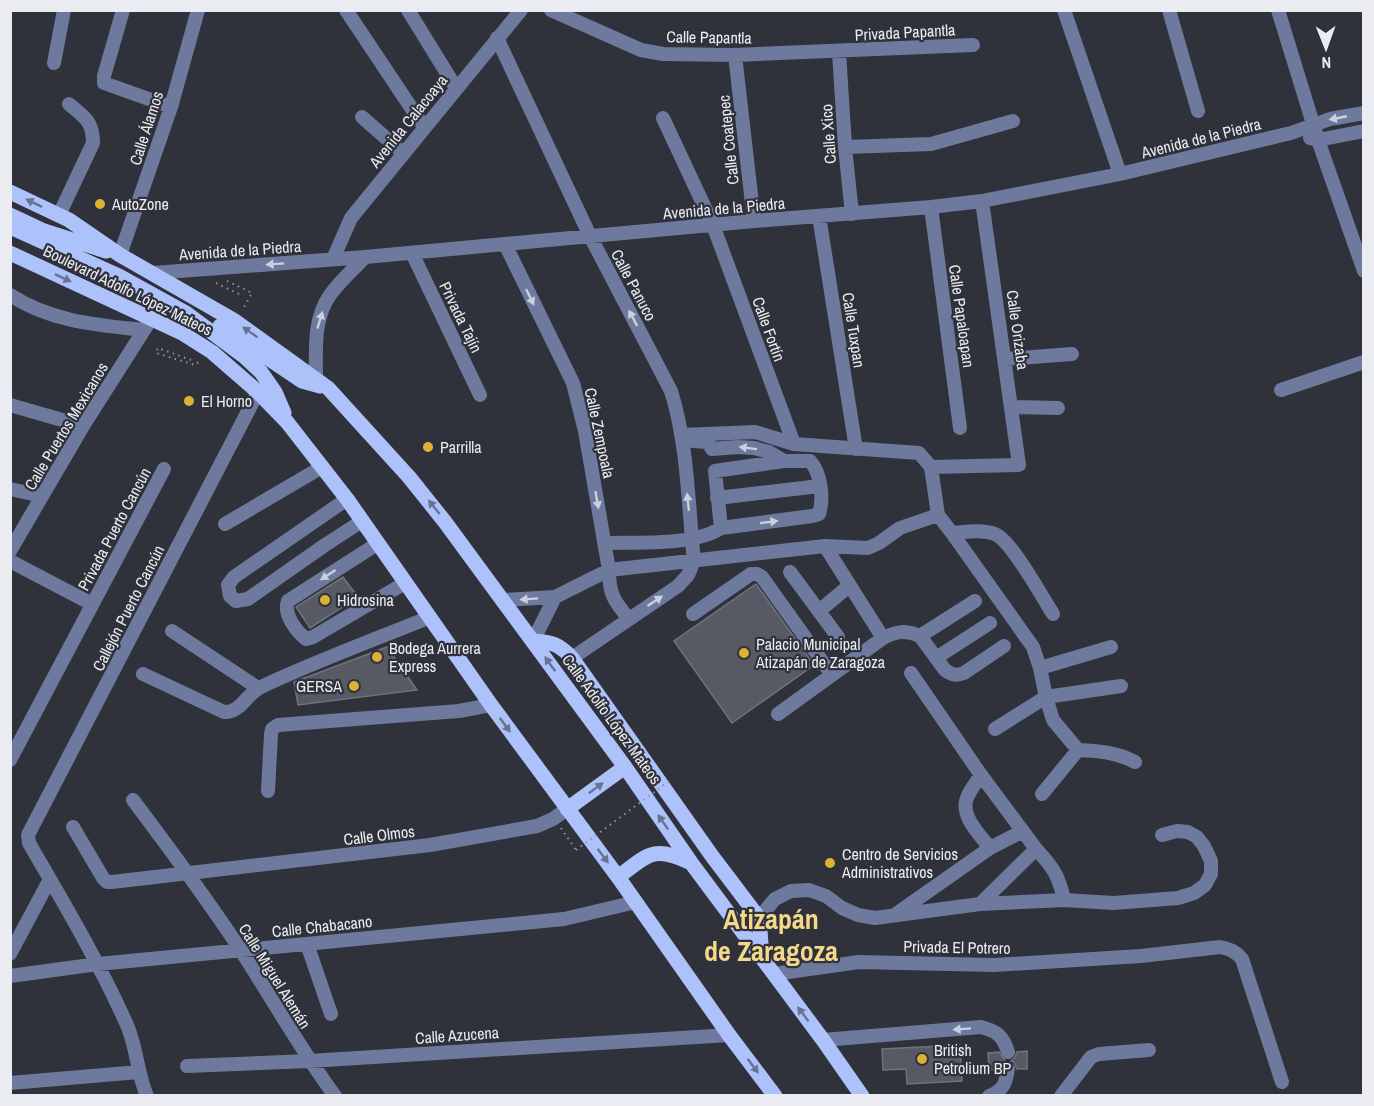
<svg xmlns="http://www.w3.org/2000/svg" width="1374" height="1106" viewBox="0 0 1374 1106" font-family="'Archivo Narrow',sans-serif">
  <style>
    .building { fill: #575a64; stroke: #6f737d; stroke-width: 1.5 }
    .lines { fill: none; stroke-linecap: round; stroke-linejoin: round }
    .path { stroke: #91939a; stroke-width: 2; stroke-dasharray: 1.5 4.5; stroke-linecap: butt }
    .minor { stroke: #6e7a9d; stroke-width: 14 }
    .major { stroke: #adc1fb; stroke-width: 15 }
    .path-bridge { stroke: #91939a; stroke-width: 2; stroke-dasharray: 1.5 4.5; stroke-linecap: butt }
    .oneway { fill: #cbd0dc }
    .oneway2 { fill: #687291 }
    .poi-dot { fill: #dbb233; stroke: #2f323b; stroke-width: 2 }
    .labels { text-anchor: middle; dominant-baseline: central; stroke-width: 4.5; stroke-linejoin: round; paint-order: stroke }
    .street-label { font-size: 16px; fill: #eaecf1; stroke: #2f323b }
    .poi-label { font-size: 16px; fill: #eaecf1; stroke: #2f323b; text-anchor: start }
    .town-label { font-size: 28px; font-weight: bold; fill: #f3d78b; stroke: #2f323b }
  </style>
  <rect width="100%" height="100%" fill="#2f323b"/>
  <path class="building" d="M343,577L358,597L310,628L296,607Z
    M756,584L814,665L732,723L674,641Z
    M387,647L417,690L298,705L294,682Z
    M960,1045L962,1081L907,1084L906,1069L883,1070L882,1049Z
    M1027,1051V1069H1017L1014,1062L1011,1061L1015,1057L1017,1052Z
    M999,1052L1005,1060L1001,1064L999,1069L989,1070L988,1053Z"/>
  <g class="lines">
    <path class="path" d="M227,281L252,293L243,309
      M216,283L243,296
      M191,360L158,348L156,353L195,365L200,361
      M561,828L576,850"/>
    <path class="minor" d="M123,10L104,76V83L171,107
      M346,10L424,127
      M408,10L456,88
      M551,10L641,50L663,54L735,55L973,45
      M1064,10L1120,174
      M1169,10L1198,111
      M1278,10L1318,140L1364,271
      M497,38L590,236L671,391C688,445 688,505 694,561L688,575L678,586L572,658
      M839,52L845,147L852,214
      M735,55L754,221
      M54,63L64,10
      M362,117L403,153
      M663,118L713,225L794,444
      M1310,138L1318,140L1364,131
      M845,147L931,144L1013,121
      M931,207L960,428
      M59,215L93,143C93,121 85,118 69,104
      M819,216L856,449
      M505,244L573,383L585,431L609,570C609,594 614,601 629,619
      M412,253L480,395
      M120,255L171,107L198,10
      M333,259L351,218L521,10
      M153,273L365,257L754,221L931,207L982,201L1120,174L1291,133L1330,119L1364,113
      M10,295C52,322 97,325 144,330
      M1006,359L1072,354
      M316,378C316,350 313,319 330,295C340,281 354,269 365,257
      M1281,390L1364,362
      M10,405L83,426
      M1012,407L1058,408
      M681,435L755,432L794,444L919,453L931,467L938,515L952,533L1033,647L1040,668L1046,697L1053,720L1078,750L1042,794
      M931,467L1019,465L982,201
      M10,489L42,496
      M717,498L820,486
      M347,499L234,577L228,585L230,596L236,601L248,599L325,545L362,521
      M225,524L322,467
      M721,528L715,471L784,461
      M952,533C967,532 981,529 995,534C1012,541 1042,597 1053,614
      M604,543C637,542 694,546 721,528L812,516L819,514C824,498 821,473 810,461H784L769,452L754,448L738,447L712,449L708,442L693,441
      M377,544L288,601C283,614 296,631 306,639L313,637L405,583
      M825,546L883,638
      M10,551L83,426L151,319
      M10,561L92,604
      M790,572L838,637
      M504,600L555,597L609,570L825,546L868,548L879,543L900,528L938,515
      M819,611L849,586
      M693,614L751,574H757L762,577L832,675
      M172,631L258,688
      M920,636L945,670C952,675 956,676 964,673L1004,646
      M533,641L555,597
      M936,658L990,623
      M1040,668L1111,647
      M911,673L981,775L1036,849L980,904
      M143,674L224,712C241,713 247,693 261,687C316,661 374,640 430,617
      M778,714L883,638C897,631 905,630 920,636L975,601
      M995,729L1046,697L1121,686
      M1078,750C1099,751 1116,752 1135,762
      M10,760L164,469
      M268,791L271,734L272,729L278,725L459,711L491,705
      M133,800C170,849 206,898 240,949C272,998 300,1049 335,1096
      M73,827L103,878L107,882H112L430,845L537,826L553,819L567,809
      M990,848L1021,832
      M1036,849C1053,867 1059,876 1064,900
      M896,914L990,848C981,836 962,818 966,801C968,792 976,783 981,775
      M759,918L775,899L791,891L809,890L826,896L842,908L858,915L875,918L980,904L1064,900L1114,903L1178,898L1194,893L1205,885L1211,874V861L1204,846L1197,837L1188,832L1177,831L1162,835
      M307,944L331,1014
      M10,954L50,879
      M774,974L859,962L994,965L1141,956L1220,947C1230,949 1235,951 1242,959L1282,1082
      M10,976L98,964L564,919L636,902
      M823,1040L981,1027C997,1031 1003,1036 1008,1052
      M187,1066L309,1061L729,1035
      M10,1083L139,1072
      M147,1096C137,1073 137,1048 127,1025C99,962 63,902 29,843L28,835L258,392
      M989,1096C1003,1091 1006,1083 1008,1069
      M1061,1096L1091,1057L1099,1054L1149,1050"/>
    <path class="major" d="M10,192L69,220L120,255L235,321L328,388L409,477L445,522L625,767L692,864L823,1040L862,1096
      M10,215L44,231L106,251
      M10,227L119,276L186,313L245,357L261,372L275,392L284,413
      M10,253L182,333L212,352L258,392L287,422L347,499L491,705L618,877L729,1035L775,1096
      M220,326L302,381L320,386
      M533,641C552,642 559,644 572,658L712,856L759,918L762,957
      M567,809L625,767
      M618,877C648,855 653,845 689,862"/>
    <path class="path-bridge" d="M576,850L672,779"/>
  </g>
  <defs><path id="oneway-solid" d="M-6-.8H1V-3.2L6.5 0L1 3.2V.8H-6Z" transform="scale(1.5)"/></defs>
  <g class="oneway">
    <use href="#oneway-solid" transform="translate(1338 118) rotate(169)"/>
    <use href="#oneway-solid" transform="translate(275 264) rotate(176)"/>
    <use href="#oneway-solid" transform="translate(530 297) rotate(64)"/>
    <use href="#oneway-solid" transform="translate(633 318) rotate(-118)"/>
    <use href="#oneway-solid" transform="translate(320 320) rotate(-73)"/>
    <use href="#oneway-solid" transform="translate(748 448) rotate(-173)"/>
    <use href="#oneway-solid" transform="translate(597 500) rotate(80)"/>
    <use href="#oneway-solid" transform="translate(688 502) rotate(-96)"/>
    <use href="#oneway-solid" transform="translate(769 522) rotate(-7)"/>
    <use href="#oneway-solid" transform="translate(328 575) rotate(147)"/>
    <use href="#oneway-solid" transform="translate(529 599) rotate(176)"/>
    <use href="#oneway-solid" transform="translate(655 601) rotate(-34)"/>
    <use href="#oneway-solid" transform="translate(962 1029) rotate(176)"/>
  </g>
  <g class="oneway2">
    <use href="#oneway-solid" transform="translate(34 203) rotate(-154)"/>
    <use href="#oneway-solid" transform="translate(63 278) rotate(25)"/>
    <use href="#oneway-solid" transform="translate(250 332) rotate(-145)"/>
    <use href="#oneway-solid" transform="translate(434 507) rotate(-129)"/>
    <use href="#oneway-solid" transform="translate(550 664) rotate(-126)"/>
    <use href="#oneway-solid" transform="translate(505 725) rotate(54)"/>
    <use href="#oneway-solid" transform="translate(596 788) rotate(-36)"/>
    <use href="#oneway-solid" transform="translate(663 822) rotate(-125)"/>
    <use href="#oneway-solid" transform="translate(603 856) rotate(53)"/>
    <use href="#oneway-solid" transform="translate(803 1014) rotate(-127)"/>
    <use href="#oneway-solid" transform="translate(753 1066) rotate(53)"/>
  </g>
  <g class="poi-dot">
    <circle cx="100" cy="204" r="6"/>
    <circle cx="189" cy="401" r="6"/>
    <circle cx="428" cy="447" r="6"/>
    <circle cx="325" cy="600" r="6"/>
    <circle cx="744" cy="653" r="6"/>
    <circle cx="377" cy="657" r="6"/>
    <circle cx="354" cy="686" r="6"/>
    <circle cx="830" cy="863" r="6"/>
    <circle cx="922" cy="1059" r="6"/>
  </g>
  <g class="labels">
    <g class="street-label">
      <text transform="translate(905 32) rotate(-3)">Privada Papantla</text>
      <text transform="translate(709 37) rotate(1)">Calle Papantla</text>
      <text transform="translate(408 121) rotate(-51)">Avenida Calacoaya</text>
      <text transform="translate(146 128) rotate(-72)">Calle Álamos</text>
      <text transform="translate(828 134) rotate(-94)">Calle Xico</text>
      <text transform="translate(1201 138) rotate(-14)">Avenida de la Piedra</text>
      <text transform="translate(728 140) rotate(-96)">Calle Coatepec</text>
      <text transform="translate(724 208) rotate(-5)">Avenida de la Piedra</text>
      <text transform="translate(240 250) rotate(-4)">Avenida de la Piedra</text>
      <text transform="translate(634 285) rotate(62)">Calle Panuco</text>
      <text transform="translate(128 290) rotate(26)">Boulevard Adolfo López Mateos</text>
      <text transform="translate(962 316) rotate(82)">Calle Papaloapan</text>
      <text transform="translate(461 317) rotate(64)">Privada Tajín</text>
      <text transform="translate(769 329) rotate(70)">Calle Fortín</text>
      <text transform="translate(854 330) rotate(81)">Calle Tuxpan</text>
      <text transform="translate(1018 330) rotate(82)">Calle Orizaba</text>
      <text transform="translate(66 426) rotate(-59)">Calle Puertos Mexicanos</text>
      <text transform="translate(600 433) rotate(78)">Calle Zempoala</text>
      <text transform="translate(114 529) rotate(-62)">Privada Puerto Cancún</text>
      <text transform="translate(128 608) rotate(-63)">Callejón Puerto Cancún</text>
      <text transform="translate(612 719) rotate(54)">Calle Adolfo López Mateos</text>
      <text transform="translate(379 835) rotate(-7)">Calle Olmos</text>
      <text transform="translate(322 926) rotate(-6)">Calle Chabacano</text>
      <text transform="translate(957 947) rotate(1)">Privada El Potrero</text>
      <text transform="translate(275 976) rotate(58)">Calle Miguel Alemán</text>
      <text transform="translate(457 1035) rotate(-4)">Calle Azucena</text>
    </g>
    <g class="poi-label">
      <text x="112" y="204">AutoZone</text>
      <text x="201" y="401">El Horno</text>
      <text x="440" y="447">Parrilla</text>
      <text x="337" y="600">Hidrosina</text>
      <text x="756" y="644">Palacio Municipal<tspan x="756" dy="18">Atizapán de Zaragoza</tspan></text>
      <text x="389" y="648">Bodega Aurrera<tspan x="389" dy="18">Express</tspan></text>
      <text x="342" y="686" text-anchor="end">GERSA</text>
      <text x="842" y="854">Centro de Servicios<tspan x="842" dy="18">Administrativos</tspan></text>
      <text x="934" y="1050">British<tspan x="934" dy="18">Petrolium BP</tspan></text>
    </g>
    <g class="town-label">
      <text x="771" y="919">Atizapán<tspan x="771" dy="32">de Zaragoza</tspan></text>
    </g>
  </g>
  <rect width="1374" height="1106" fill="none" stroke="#eaecf1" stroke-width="24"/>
  <g transform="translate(1326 48) rotate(179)" stroke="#2f323b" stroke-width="4.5" paint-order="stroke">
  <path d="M0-4.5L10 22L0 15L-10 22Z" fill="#eaecf1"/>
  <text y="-9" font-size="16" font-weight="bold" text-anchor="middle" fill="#eaecf1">N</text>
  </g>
</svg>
